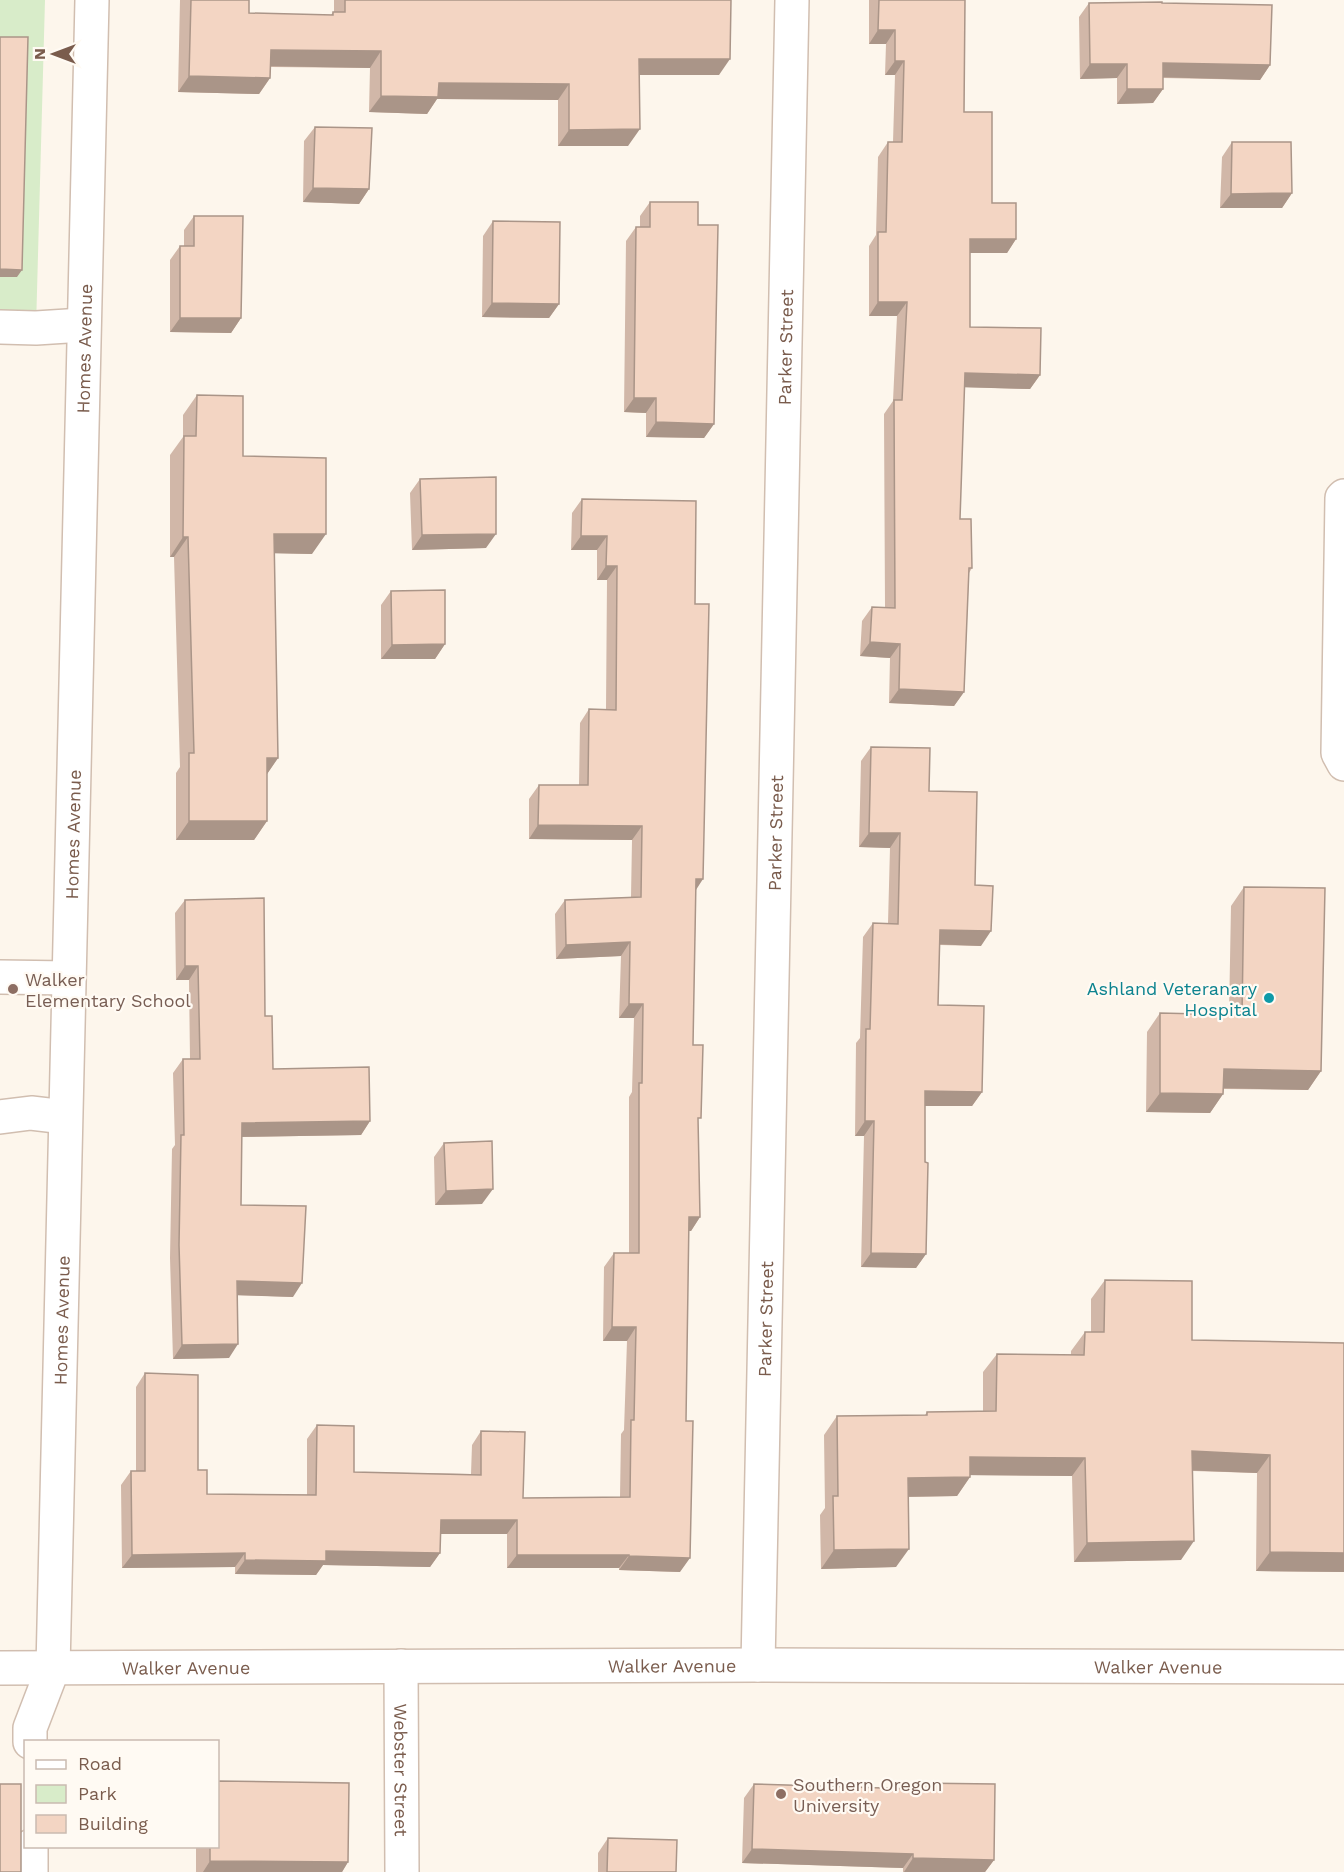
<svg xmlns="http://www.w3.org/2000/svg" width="1344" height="1872" viewBox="0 0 1344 1872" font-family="'Work Sans',sans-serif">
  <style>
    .green { fill: #d8ecc9 }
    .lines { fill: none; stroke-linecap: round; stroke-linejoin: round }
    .minor-casing { stroke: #d1beb0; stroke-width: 36 }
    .minor { stroke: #fff; stroke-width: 33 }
    .wall { fill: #d1b7a8 }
    .shaded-wall { fill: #aa9588 }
    .building { fill: #f3d5c3; stroke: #aa9588; stroke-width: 1.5 }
    .education-dot { fill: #8d6e63; stroke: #fffaf3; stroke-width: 2 }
    .culture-dot { fill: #0f9aa8; stroke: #fffaf3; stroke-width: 2 }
    .labels { text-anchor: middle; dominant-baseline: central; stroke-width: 4.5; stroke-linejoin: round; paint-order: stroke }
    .street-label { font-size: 18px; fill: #7a5c4d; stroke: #fffaf3 }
    .education-label { font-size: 18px; fill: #785e54; stroke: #fffaf3; text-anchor: start }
    .culture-label { font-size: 18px; fill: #0d838f; stroke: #fffaf3; text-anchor: end }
  </style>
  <rect width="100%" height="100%" fill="#fdf6ec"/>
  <path class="green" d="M0,0H45L36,328H0Z"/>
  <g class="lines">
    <defs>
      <g id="minor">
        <path d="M0,327L36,328L83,325"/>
        <path d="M1344,496L1342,498L1338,753L1344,764"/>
        <path d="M0,977L69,978"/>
        <path d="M0,1117L31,1113L65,1117"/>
        <path id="s1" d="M758,1665L792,0"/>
        <path id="s2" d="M401,1666L402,1872"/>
        <path id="s3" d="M0,1668L758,1665L1344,1667"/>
        <path id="s4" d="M30,1742V1728L53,1668L92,0"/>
        <path d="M31,1846V1872"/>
      </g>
    </defs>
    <use href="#minor" class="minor-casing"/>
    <use href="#minor" class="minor"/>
  </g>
  <path class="wall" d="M180,0H249V13L331,15L333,12H334V0H731L719,75H639L628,146H558V100L437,99L427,114L369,112L370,68L271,67L270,78L259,94L178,92Z
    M869,0H965L964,112L992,203L1016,239L1007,253H970V327L1040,375L1030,389L964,387L960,519L972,568L969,573L964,692L954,706L889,703L890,658L860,656L862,621L872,607H885L884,414L893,401L897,316H869V246L876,235L878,157L888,142H893L895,75H885L886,44H869Z
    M1089,3H1162L1270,65L1260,80L1163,78V89L1153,103L1117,104V78L1080,79L1079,17Z
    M315,127L369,189L359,204L303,202L304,141Z
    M1232,142L1292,193L1282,208H1220L1222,157Z
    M650,202L698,225L714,424L704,438L646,437V413L624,412L626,241L636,227H640V216Z
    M194,216L241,318L231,333L170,332V260L180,246H184V230Z
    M493,221L559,304L549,318L482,317L483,236Z
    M197,395L243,456L312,554L274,553L278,758L267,774V821L254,840H176V773L180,767L174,557H170V455L183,437V415Z
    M420,479L486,548L412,550L410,493Z
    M582,499L695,604L696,890L693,1045L698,1122L700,1217L691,1231H689L680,1572L619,1570V1568H507V1534H440V1553L430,1567L323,1565L316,1575L235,1574V1567L122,1568L121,1485L131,1471H136V1387L145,1373L198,1470L207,1494L307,1495V1439L317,1425L354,1472L471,1474L472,1445L481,1431L523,1498L620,1497L621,1434L624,1430L627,1341H603L604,1267L614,1253H629V1097L632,1092L634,1018H619L621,956L556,959L555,914L565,900L631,897L632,840L529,839V799L539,785H579L580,723L589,709H606L607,580H597V550H571L572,513Z
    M391,591L445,644L435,659H381V605Z
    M871,747L929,791L975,885L981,946L940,945L938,1005L982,1092L972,1106H925L926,1254L916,1268L861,1267L864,1136H855L856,1043L860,1038L863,937L873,923H888L890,848L859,847L861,761Z
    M1244,887L1321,1071L1308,1090L1224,1089L1223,1094L1210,1113L1146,1112L1147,1032L1160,1013L1229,1015L1231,906Z
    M185,900L265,1016L273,1069L370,1121L361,1135L242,1137L241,1205L293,1297L238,1295L229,1358L173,1359L170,1258L172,1149L175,1145L173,1073L183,1059H190L189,980H176L175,913Z
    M444,1143L482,1204L435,1205L434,1157Z
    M1105,1280L1192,1340L1344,1343V1572L1256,1571L1257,1473L1193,1471L1181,1560L1074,1562L1072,1476L970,1475V1477L957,1496L908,1497L896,1567L821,1569L820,1515L825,1508L824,1435L837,1416L925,1415L927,1412L983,1411V1372L997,1354L1071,1355V1351L1085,1332H1091V1299Z
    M914,1783L994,1860L985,1872H903V1868L742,1863L744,1798L754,1784L911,1788Z
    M608,1838L676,1872H598V1853Z
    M196,1846H218L348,1862L342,1872H196Z"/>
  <path class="shaded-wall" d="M878,30H895L886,44H869Z
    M271,50L381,51L370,68L260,66Z
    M639,59H730L719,75H627Z
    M895,61H904L895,75H885Z
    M1163,63L1270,65L1260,80L1153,77Z
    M1090,64H1127L1117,78L1080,79Z
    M189,76L270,78L259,94L178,92Z
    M439,83L569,84L558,100L437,99L427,114L369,112L381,96Z
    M1127,89H1163L1153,103L1117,104Z
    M640,129L628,146H558L569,130Z
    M313,188L369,189L359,204L303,202Z
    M1292,193L1282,208H1220L1231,194Z
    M970,239H1016L1007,253H960Z
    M0,269L22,270L17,277H0Z
    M878,302H907L897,316H869Z
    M492,303L559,304L549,318L482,317Z
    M180,318H241L231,333L170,332Z
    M965,373L1040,375L1030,389L955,387Z
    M634,398H656L646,413L624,412Z
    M656,422L714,424L704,438L646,437Z
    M274,534H326L312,554L260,553Z
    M496,534L486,548L412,550L422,535Z
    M581,536H607L597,550H571Z
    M183,537H188L174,557H170Z
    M606,566H617L607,580H597Z
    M870,642L900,644L890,658L860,656Z
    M445,644L435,659H381L392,645Z
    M899,689L964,692L954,706L889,703Z
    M267,758H278L265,777Z
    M189,821H267L254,840H176Z
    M538,825L642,826L632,840L529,839Z
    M869,833H900L890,848L859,847Z
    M696,879H703L694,893Z
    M940,930L991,931L981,946L930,944Z
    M630,942L621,956L556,959L566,945Z
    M185,966H198L189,980H176Z
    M629,1004H643L634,1018H619Z
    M1224,1069L1321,1071L1308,1090L1211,1088Z
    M925,1091L982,1092L972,1106H915Z
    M1160,1093L1223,1094L1210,1113L1146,1112Z
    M370,1121L361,1135L232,1137L242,1123Z
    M865,1121H874L864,1136H855Z
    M493,1189L482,1204L435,1205L446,1191Z
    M689,1217H700L691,1231H680Z
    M871,1253L926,1254L916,1268L861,1267Z
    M237,1281L302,1283L293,1297L228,1295Z
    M612,1327H636L627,1341H603Z
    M238,1344L229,1358L173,1359L182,1345Z
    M1192,1451L1270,1455L1257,1473L1179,1470Z
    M970,1457L1085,1458L1072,1476L957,1475Z
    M970,1477L957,1496L895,1497L908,1478Z
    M441,1520H517L507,1534H431Z
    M1194,1541L1181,1560L1074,1562L1087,1543Z
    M909,1549L896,1567L821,1569L834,1550Z
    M326,1551L440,1553L430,1567L323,1565L316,1575L235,1574L245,1560Z
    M1270,1552L1344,1553V1572L1256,1571Z
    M245,1553L235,1567L122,1568L132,1555Z
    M517,1555H629L619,1568H507Z
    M629,1556L690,1558L680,1572L619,1570Z
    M752,1849L913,1854L903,1868L742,1863Z
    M913,1858L994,1860L985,1872H904Z
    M210,1861L348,1862L342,1872H203Z"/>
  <path class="building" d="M191,0H249V13L333,15V12H345V0H731L730,59H639L640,129L569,130V84L439,83L438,97L381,96V51L271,50L270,78L189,76Z
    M879,0H965L964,112H992V203H1016V239H970V327L1041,328L1040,375L965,373L960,519H971L972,568H969L964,692L899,689L900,644L870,642L872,607L895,608L894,400H902L907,302H878V232H886L888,142H902L904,61H895V30H878Z
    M1162,2V3L1272,5L1270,65L1163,63V89H1127V64H1090L1089,3Z
    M0,37H28L22,270L0,269Z
    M315,127L372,128L369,189L313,188Z
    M1232,142H1291L1292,193L1231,194Z
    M650,202H698V225H718L714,424L656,422V398H634L636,227H650Z
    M194,216H243L241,318H180V246H194Z
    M493,221L560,222L559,304L492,303Z
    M197,395L243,396V456L326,458V534H274L278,758H267V821H189V753H194L188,537H183L184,436H196Z
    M496,477V534L422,535L420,479Z
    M582,499L696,501L695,604H709L703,879H696L693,1045H703L701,1118H698L700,1217H689L686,1421H693L690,1558L629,1556V1555H517V1520H441L440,1553L326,1551V1561L245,1560V1553L132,1555L131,1471H145V1373L198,1375V1470H207V1494L316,1495L317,1425L354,1426V1472L481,1475V1431L525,1432L523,1498L630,1497L631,1420H634L636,1327H612L614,1253H639V1083H642L643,1004H629L630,942L566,945L565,900L641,897L642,826L538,825L539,785H588L589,709L616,710L617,566H606L607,536H581Z
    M445,590V644L392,645L391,591Z
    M871,747L930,748L929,791L977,792L975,885L993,886L991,931L940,930L938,1005L984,1006L982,1092L925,1091V1162L928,1163L926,1254L871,1253L874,1121H865L866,1029H870L873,923L898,924L900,833H869Z
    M1244,887L1325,888L1321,1071L1224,1069L1223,1094L1160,1093V1013L1242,1015Z
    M264,898L265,1016H272L273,1069L369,1067L370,1121L242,1123L241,1205L306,1206L302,1283L237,1281L238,1344L182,1345L179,1245L181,1135H184L183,1059H200L198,966H185V900Z
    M492,1141L493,1189L446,1191L444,1143Z
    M1105,1280L1192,1281V1340L1344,1343V1553L1270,1552V1455L1192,1451L1194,1541L1087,1543L1085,1458L970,1457V1477L908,1478L909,1549L834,1550L833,1496H838L837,1416L927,1415V1412L996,1411L997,1354L1084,1355L1085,1332H1104Z
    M218,1781L349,1783L348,1862L210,1861V1846H218Z
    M914,1783L995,1784L994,1860L913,1858V1854L752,1849L754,1784L914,1789Z
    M0,1784H21V1872H0Z
    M608,1838L677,1840L676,1872H607Z"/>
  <g class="education-dot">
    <circle cx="13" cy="989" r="6"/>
    <circle cx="781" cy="1794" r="6"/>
  </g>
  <circle class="culture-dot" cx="1269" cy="998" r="6"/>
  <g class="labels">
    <g class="street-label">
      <text stroke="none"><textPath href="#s1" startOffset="1318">Parker Street</textPath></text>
      <text stroke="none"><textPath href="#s4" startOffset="1398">Homes Avenue</textPath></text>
      <text stroke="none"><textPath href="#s1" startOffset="832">Parker Street</textPath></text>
      <text stroke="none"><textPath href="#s4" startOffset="912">Homes Avenue</textPath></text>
      <text stroke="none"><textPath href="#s1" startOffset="346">Parker Street</textPath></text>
      <text stroke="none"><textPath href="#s4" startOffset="426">Homes Avenue</textPath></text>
      <text stroke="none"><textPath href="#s3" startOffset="672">Walker Avenue</textPath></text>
      <text stroke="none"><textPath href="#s3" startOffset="186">Walker Avenue</textPath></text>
      <text stroke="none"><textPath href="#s3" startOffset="1158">Walker Avenue</textPath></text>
      <text stroke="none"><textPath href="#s2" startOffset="104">Webster Street</textPath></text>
    </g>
    <g class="education-label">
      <text x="25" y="979">Walker<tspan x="25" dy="21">Elementary School</tspan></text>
      <text x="793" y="1784">Southern Oregon<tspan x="793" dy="21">University</tspan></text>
    </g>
    <g class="culture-label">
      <text x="1257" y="988">Ashland Veteranary<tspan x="1257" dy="21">Hospital</tspan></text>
    </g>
  </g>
  <rect x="24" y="1740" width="195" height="108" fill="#fffaf3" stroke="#cabbb1" stroke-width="1.5"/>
  <rect x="36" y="1760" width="30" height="9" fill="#ffffff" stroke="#cabbb1" stroke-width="1.5"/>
  <text x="78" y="1770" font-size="18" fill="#7a5c4d">Road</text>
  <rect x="36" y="1785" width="30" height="18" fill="#d8ecc9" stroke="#cabbb1" stroke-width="1.5"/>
  <text x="78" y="1800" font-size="18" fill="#7a5c4d">Park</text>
  <rect x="36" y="1815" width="30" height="18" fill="#f3d5c3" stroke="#cabbb1" stroke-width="1.5"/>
  <text x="78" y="1830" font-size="18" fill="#7a5c4d">Building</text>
  <g transform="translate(54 54) rotate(270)" stroke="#fffaf3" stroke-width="4.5" paint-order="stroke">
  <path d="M0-4.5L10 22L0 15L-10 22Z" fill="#7a5c4d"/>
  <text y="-9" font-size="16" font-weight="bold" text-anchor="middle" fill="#7a5c4d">N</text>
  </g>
</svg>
